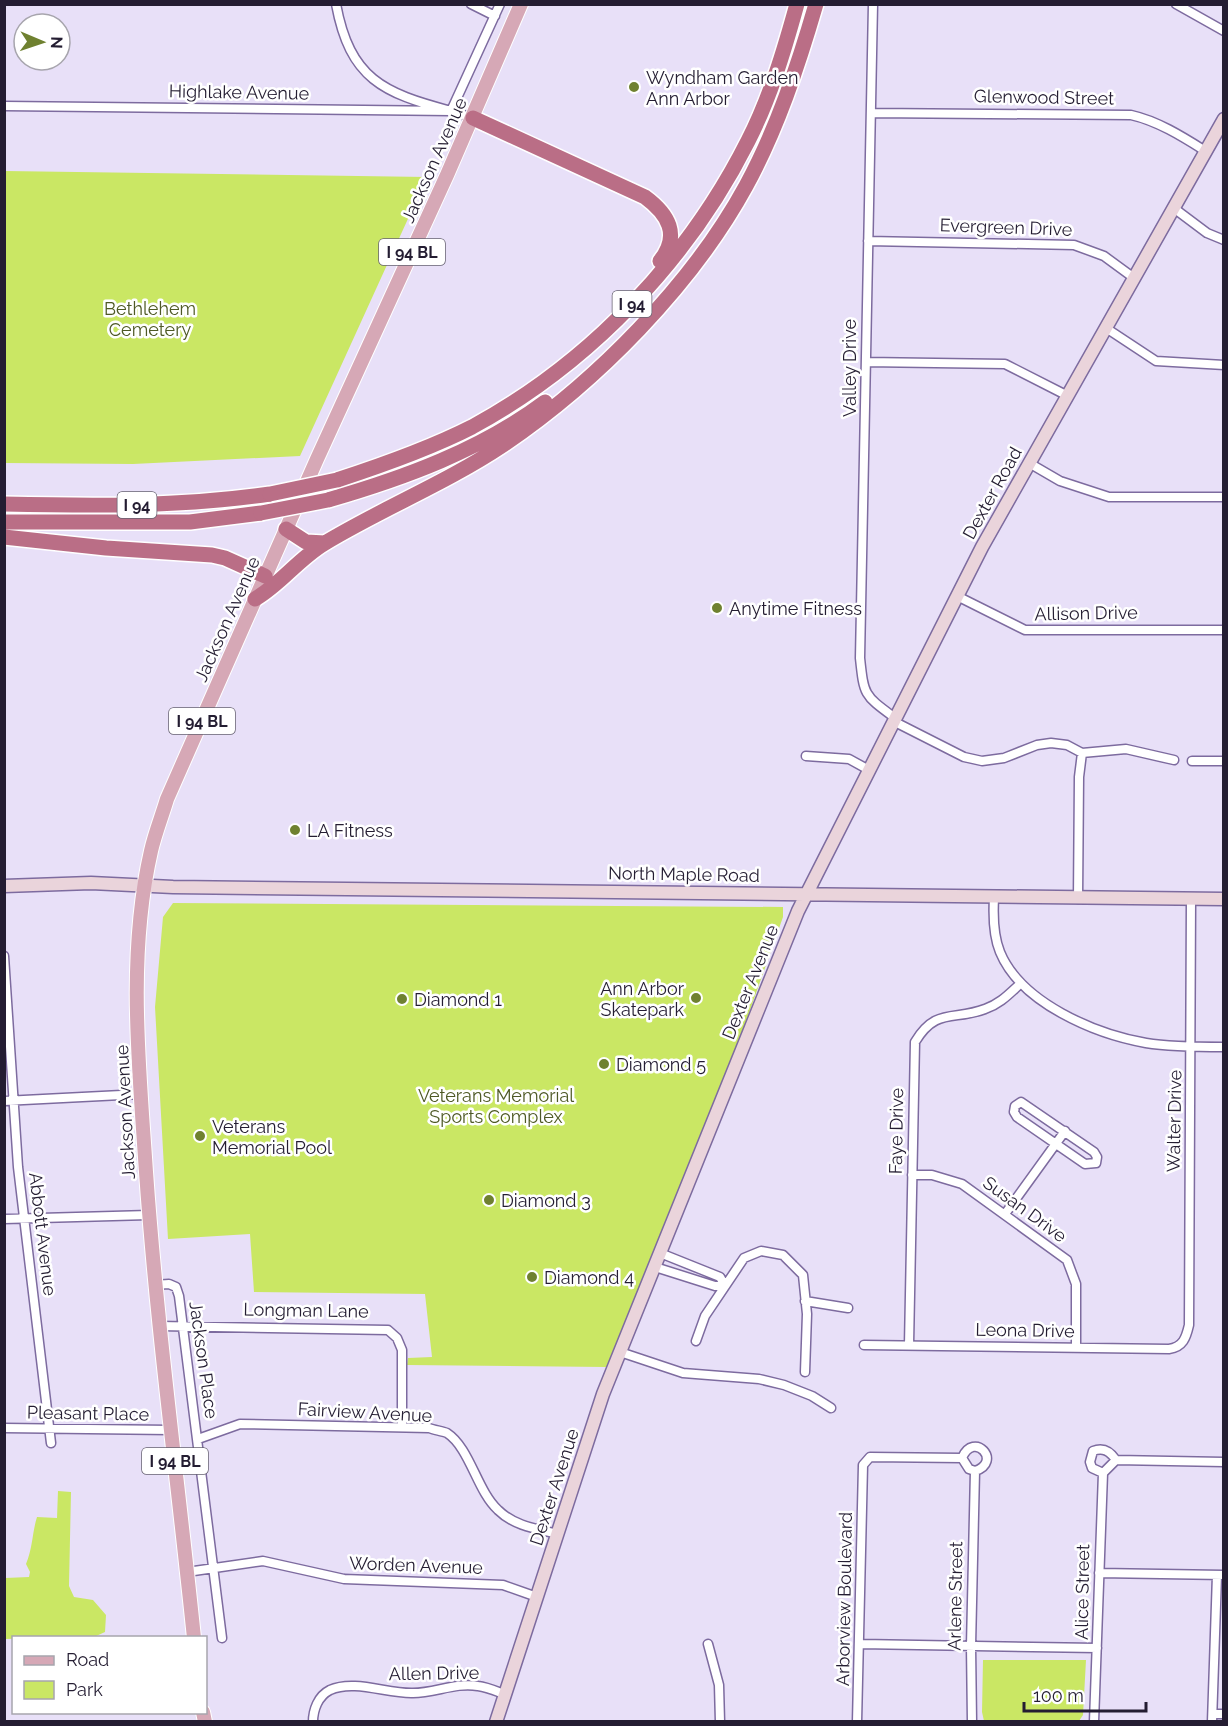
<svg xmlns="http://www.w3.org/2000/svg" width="1228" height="1726" viewBox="0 0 1228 1726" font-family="Raleway,sans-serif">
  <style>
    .green { fill: #cae764 }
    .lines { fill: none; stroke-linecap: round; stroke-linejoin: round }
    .minor-casing { stroke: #7d6b9f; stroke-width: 11 }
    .secondary-casing { stroke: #7d6b9f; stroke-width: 15 }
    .primary-casing { stroke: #fff; stroke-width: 16 }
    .motorway-casing { stroke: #fff; stroke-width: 18 }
    .minor { stroke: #fff; stroke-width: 8 }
    .secondary { stroke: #ead4db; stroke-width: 12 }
    .primary { stroke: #d6a8b6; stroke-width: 14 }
    .motorway { stroke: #ba6e86; stroke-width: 15 }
    .motorway-bridge-casing { stroke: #fff; stroke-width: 18; stroke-linecap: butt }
    .motorway-bridge { stroke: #ba6e86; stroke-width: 15 }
    .poi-dot { fill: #6f8130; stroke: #fff; stroke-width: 2 }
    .labels { text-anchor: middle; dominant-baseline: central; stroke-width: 5; stroke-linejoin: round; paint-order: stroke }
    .shield { fill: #fff; stroke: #666170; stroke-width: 1.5 }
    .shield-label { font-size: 16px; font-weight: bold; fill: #241d32 }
    .poi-label { font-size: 18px; fill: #241d32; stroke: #fff; text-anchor: start }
    .street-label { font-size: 18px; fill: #241d32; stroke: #fff }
    .park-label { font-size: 18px; fill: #4e5925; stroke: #fff }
  </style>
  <rect width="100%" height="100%" fill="#e8e0f8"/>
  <path class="green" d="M5,171L427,177L300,456L133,464L5,463Z
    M173,903L783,907V917L738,1044L607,1367L407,1365L408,1358L432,1357L425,1294L254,1292L250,1234L168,1239L155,1007L163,917Z
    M58,1491L71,1492L69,1586L74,1597L93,1600L106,1615L105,1632L94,1637L5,1639V1578L29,1577L30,1572L26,1564C33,1547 32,1533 37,1517L57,1518Z
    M983,1660H1086L1083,1715L1079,1721H984L982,1712Z"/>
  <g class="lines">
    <defs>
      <path id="minor" d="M336,4C350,79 383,93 451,111L500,4
        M471,4L495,16
        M873,4L860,658C864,696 864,695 895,718
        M1176,4L1224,31
        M4,106L451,111L473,118
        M872,113L1131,115C1158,121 1183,137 1207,152
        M1175,209L1207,233L1224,240
        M868,241L1074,245L1104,256L1134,278
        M1106,328L1156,361L1224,365
        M866,362L1005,364L1066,395
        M1029,463L1060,481L1109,497H1224
        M957,596L1025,630H1224
        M893,721L964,757L982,761L1004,758L1037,745L1051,743L1067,745L1082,753L1126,749L1174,760
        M806,756L849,759L869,770
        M1192,761H1224
        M994,898C993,916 993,935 1000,952C1021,1003 1095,1034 1146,1043C1171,1047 1198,1047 1224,1047
        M1078,899L1079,777L1082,753
        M4,956L18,1167L51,1443
        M4,1101L141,1094
        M1021,1102L1094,1152L1097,1157L1096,1163L1085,1164L1017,1117L1014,1112L1015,1106Z
        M912,1175H932L962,1184L1067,1260L1076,1284V1347
        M1005,1214L1065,1131
        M4,1219L149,1215
        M655,1267L715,1286H725L720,1277L660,1253
        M154,1285L169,1284L176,1287L179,1296L222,1638
        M805,1301L848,1308
        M159,1326L388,1330L397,1338L402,1350V1426
        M696,1341L705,1316L744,1258L761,1251L783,1255L803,1275L807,1314L805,1372
        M864,1345L1169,1349C1183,1347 1186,1338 1189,1325L1191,899
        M909,1345L915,1042C936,1007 954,1021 985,1009C1000,1004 1009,994 1020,984
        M620,1352L683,1373L759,1379L784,1385L812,1396L831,1408
        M4,1428L171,1430
        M198,1439L240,1424L429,1428C434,1430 442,1431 447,1433C470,1448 477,1491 498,1510C514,1526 537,1529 558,1534
        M962,1458L969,1469L975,1471L971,1646L972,1722
        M962,1458C974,1430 1003,1462 975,1471
        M1103,1473L1092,1468L1090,1462L1093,1451C1103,1447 1110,1451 1116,1460
        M187,1572L263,1561L344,1579L503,1585L537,1597
        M1099,1573L1224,1575
        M708,1644L719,1685L720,1722
        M861,1644L1097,1648
        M1214,1714H1224
        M313,1722C313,1710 318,1696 330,1690C354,1679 388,1694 413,1693C435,1693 456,1682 478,1686C487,1687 496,1691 504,1694
        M857,1722L863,1465L870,1457L962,1458
        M1094,1722L1103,1473L1116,1460L1224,1462
        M1212,1722L1217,1575"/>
      <path id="secondary" d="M4,886L91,883L173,887L1224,899
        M496,1722L603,1394L798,911L982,547L1224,119"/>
      <path id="primary" d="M194,1638C178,1482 157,1328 146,1172C139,1066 127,956 151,851C155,833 162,816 167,799L317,459L447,175L521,4
        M203,1712L205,1722"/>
      <path id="motorway" d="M473,118L645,197C668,214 681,235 660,261
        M337,480C383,465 429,449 472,427C590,363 688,260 748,141C770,98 784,51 797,4
        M328,500C404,478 481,450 545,402
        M4,504C94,506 181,507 270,494
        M4,522H190L261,513
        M286,529L306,542L325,543
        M4,537L106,548L212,555L225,558L265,576
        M255,599C281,584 298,559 325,543C383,508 446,483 503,445C596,382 692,285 746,186C777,129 798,66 816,4"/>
    </defs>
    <use href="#minor" class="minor-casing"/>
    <use href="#secondary" class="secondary-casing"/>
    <use href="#primary" class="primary-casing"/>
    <use href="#motorway" class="motorway-casing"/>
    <use href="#minor" class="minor"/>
    <use href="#secondary" class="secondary"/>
    <use href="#primary" class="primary"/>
    <use href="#motorway" class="motorway"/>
    <defs>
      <path id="motorway-bridge" d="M270,494L337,480
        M261,513L328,500"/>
    </defs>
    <use href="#motorway-bridge" class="motorway-bridge-casing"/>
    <use href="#motorway-bridge" class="motorway-bridge"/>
  </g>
  <g class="poi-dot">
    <circle cx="634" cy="87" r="6"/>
    <circle cx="717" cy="608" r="6"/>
    <circle cx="295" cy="830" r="6"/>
    <circle cx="696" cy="998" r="6"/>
    <circle cx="402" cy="999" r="6"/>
    <circle cx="604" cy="1064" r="6"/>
    <circle cx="200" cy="1136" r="6"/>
    <circle cx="489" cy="1200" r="6"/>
    <circle cx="532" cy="1277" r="6"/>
  </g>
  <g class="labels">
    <g class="shield">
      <rect x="379" y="239" width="66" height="26" rx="4.5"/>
      <rect x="612.5" y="291" width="39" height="26" rx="4.5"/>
      <rect x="117.5" y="492" width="39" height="26" rx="4.5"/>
      <rect x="169" y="708" width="66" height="26" rx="4.5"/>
      <rect x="142" y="1448" width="66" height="26" rx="4.5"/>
    </g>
    <g class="shield-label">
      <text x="412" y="252">I 94 BL</text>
      <text x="632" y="304">I 94</text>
      <text x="137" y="505">I 94</text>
      <text x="202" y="721">I 94 BL</text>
      <text x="175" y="1461">I 94 BL</text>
    </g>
    <g class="poi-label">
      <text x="646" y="77">Wyndham Garden<tspan x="646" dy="21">Ann Arbor</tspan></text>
      <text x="729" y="608">Anytime Fitness</text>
      <text x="307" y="830">LA Fitness</text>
      <text x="684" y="988" text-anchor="end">Ann Arbor<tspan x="684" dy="21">Skatepark</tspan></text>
      <text x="414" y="999">Diamond 1</text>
      <text x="616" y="1064">Diamond 5</text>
      <text x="212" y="1126">Veterans<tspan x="212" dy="21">Memorial Pool</tspan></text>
      <text x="501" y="1200">Diamond 3</text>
      <text x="544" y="1277">Diamond 4</text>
    </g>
    <g class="street-label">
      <text transform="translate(239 92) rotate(1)">Highlake Avenue</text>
      <text transform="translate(1044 97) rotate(1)">Glenwood Street</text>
      <text transform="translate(434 160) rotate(-66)">Jackson Avenue</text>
      <text transform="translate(1006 227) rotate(2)">Evergreen Drive</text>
      <text transform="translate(849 368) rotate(-90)">Valley Drive</text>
      <text transform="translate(992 493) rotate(-61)">Dexter Road</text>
      <text transform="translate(1086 613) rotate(-1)">Allison Drive</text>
      <text transform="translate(227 619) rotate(-66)">Jackson Avenue</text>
      <text transform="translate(684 874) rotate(1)">North Maple Road</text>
      <text transform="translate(750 982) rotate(-68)">Dexter Avenue</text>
      <text transform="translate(125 1112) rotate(-93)">Jackson Avenue</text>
      <text transform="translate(1174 1121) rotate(-89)">Walter Drive</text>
      <text transform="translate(896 1131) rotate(-89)">Faye Drive</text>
      <text transform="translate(1025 1209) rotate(36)">Susan Drive</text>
      <text transform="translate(43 1234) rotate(83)">Abbott Avenue</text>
      <text transform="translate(306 1310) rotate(1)">Longman Lane</text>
      <text transform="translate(1025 1330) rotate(1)">Leona Drive</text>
      <text transform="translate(204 1360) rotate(82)">Jackson Place</text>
      <text transform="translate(365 1412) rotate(3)">Fairview Avenue</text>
      <text transform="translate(88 1413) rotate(1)">Pleasant Place</text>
      <text transform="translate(554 1487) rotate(-72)">Dexter Avenue</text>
      <text transform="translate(416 1565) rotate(2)">Worden Avenue</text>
      <text transform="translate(1082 1592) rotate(-89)">Alice Street</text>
      <text transform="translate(955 1596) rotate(-89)">Arlene Street</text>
      <text transform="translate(844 1599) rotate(-89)">Arborview Boulevard</text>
      <text transform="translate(434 1673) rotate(-1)">Allen Drive</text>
    </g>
    <g class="park-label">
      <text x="150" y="308">Bethlehem<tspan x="150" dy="21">Cemetery</tspan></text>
      <text x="496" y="1095">Veterans Memorial<tspan x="496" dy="21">Sports Complex</tspan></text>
    </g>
  </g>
  <rect width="1228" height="1726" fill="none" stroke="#241d32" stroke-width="12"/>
  <rect x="12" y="1636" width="195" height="78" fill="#ffffff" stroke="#a7a5ad" stroke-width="1.5"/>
  <rect x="24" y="1656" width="30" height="9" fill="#d6a8b6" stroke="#a7a5ad" stroke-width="1.5"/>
  <text x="66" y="1666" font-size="18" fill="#241d32">Road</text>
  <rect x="24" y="1681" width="30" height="18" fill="#cae764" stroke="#a7a5ad" stroke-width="1.5"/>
  <text x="66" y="1696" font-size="18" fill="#241d32">Park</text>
  <g transform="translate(42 42) rotate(92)"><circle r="28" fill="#ffffff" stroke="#a7a5ad" stroke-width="1.5"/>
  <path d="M0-4.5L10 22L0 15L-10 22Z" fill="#6f8130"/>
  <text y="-9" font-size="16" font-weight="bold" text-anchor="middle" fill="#241d32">N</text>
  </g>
  <path d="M1024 1702v9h122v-9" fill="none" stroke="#241d32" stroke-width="3"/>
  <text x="1033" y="1702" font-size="18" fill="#241d32" stroke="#ffffff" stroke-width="4.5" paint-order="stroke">100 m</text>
</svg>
